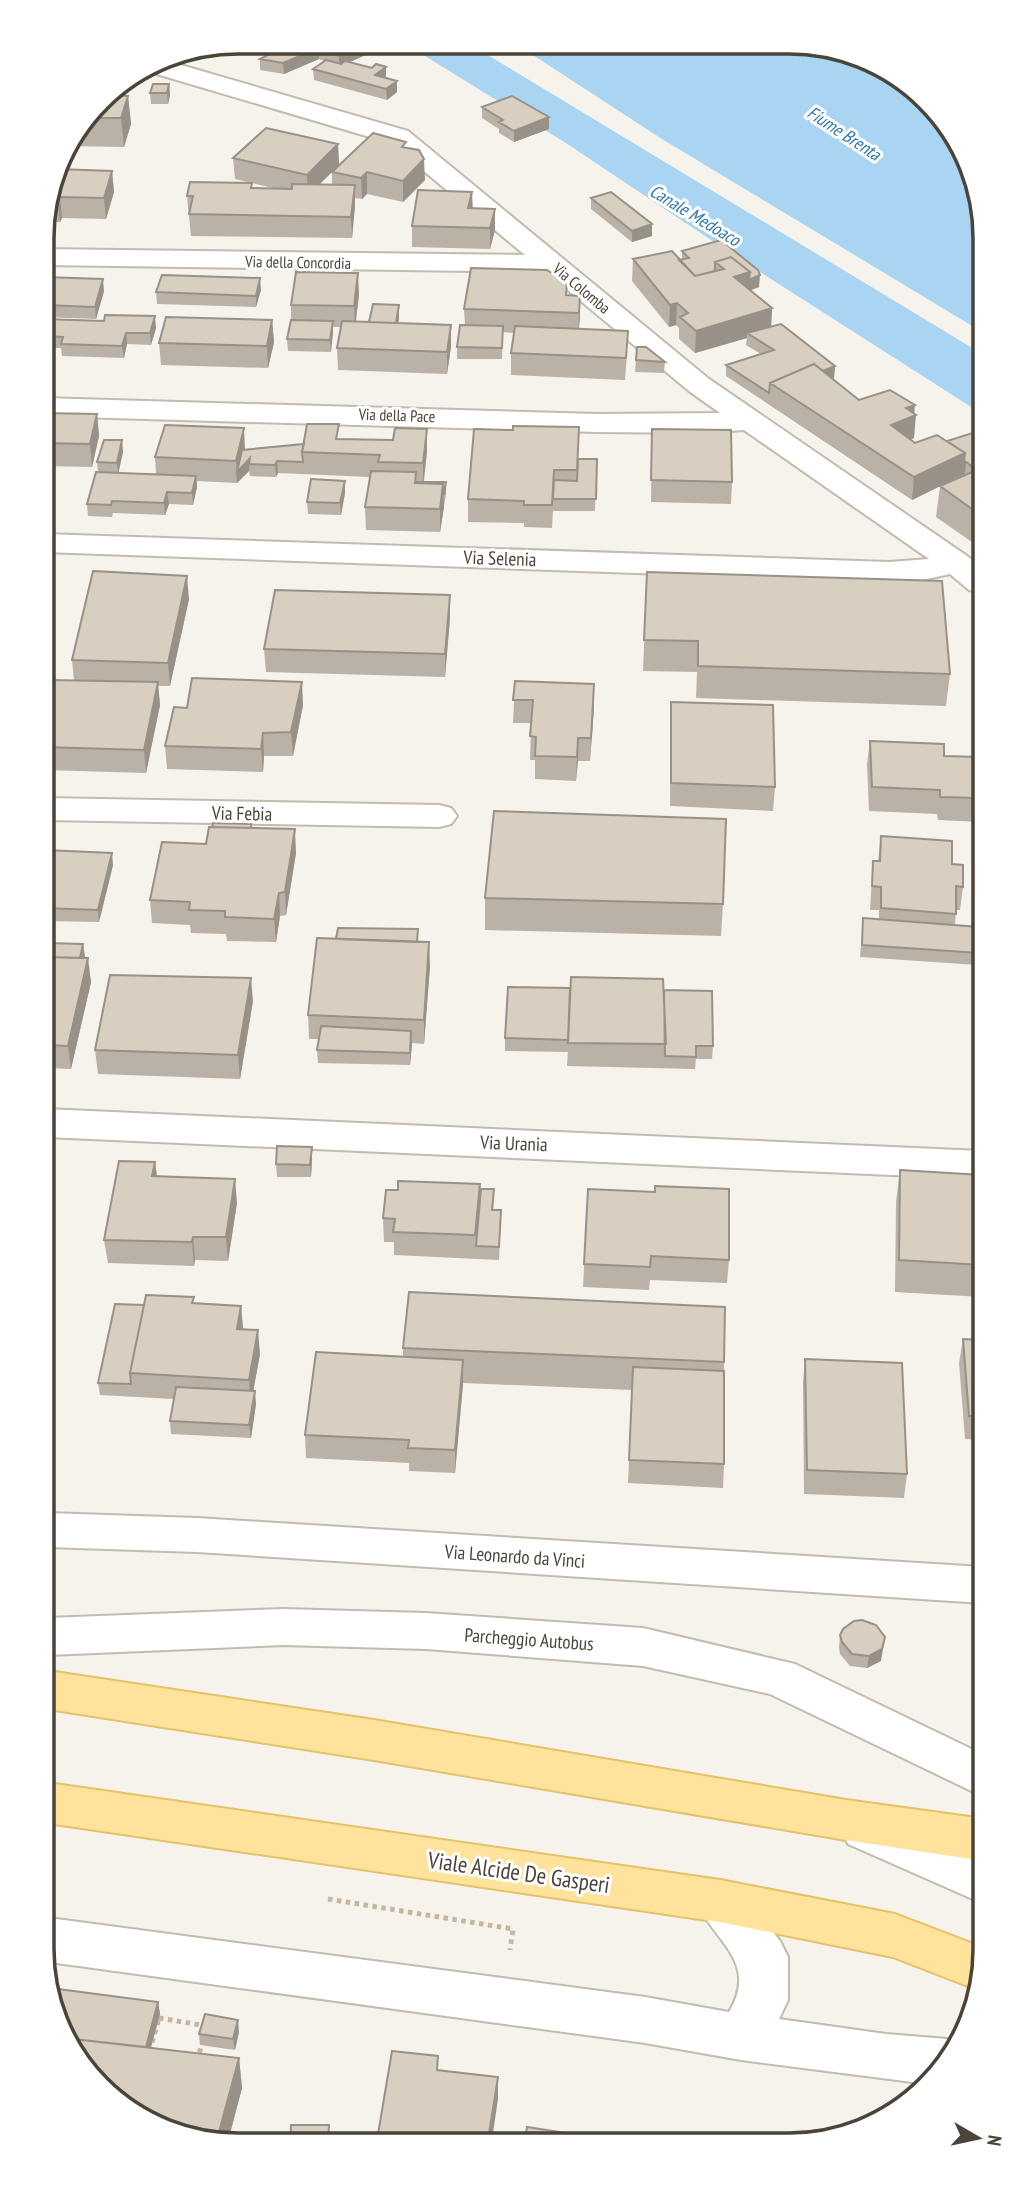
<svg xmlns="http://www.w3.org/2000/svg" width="1027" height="2187" viewBox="0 0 1027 2187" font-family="'PT Sans Narrow',sans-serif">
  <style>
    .water { fill: #a9d4f2 }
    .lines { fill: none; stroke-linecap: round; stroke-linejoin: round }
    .minor-casing { stroke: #c2bbae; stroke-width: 4 }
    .major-casing { stroke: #e6c16a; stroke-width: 4 }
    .path { stroke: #c4b79f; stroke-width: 5; stroke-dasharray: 4.5 4.5; stroke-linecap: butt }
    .minor { fill: #fff; fill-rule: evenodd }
    .major { fill: #ffe39c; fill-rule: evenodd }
    .wall { fill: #bab2a6; fill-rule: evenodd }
    .shaded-wall { fill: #979187 }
    .building { fill: #d8cfc1; stroke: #979187; stroke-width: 2 }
    .labels { text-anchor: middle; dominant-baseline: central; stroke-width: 6; stroke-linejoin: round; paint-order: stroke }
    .far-street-label { font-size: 16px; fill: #4b4439; stroke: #fff }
    .far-water-label { font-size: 18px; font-style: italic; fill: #2e7ab2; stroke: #fff }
    .street-label { font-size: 19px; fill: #4b4439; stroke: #fff }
    .near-street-label { font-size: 23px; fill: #4b4439; stroke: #fff }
    .rim { fill: none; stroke: #4b4439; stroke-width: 3.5 }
  </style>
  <rect width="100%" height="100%" fill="#f6f3ec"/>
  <path class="water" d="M404,43H468L979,352V412L738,258L569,145Z
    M516,44L827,46L919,91L978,187L979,330L662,139Z"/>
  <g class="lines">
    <defs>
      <path id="minor" d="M160,59L408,131L709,379L967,556L980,566V593L969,590L950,574L922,580L889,582L44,552V534L889,562L929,559L744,430L702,433L597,432L43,416V398L597,414L720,413L689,391L546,272L43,265V249L525,255L390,143L143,70Z
        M44,798L439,805L451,808L457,816L451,824L439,827L45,820Z
        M46,1109L982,1151V1179L46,1137Z
        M47,1513L197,1518L983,1567V1603L197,1552L47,1547Z
        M283,1609L426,1613L643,1628L795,1664L984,1755V1797L770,1694L643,1666L426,1649L283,1645L48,1655L47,1618Z
        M865,1808L984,1860V1904L848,1844L841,1829L848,1814Z
        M720,1880L737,1886L780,1941L788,1957V2000L779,2019L886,2034L947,2039L958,2043L937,2078L928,2084L741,2060L645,2043L49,1962V1918L645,1997L729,2012C759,1962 715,1943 696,1901L703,1886Z"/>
      <path id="major" d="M48,1671L374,1720L846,1800L984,1819V1861L846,1840L374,1760L48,1709Z
        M48,1783L720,1880L895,1914L984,1948L985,1962L978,1990L893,1957L720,1922L48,1823Z"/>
    </defs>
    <use href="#minor" class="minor-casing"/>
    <use href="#major" class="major-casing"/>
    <path class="path" d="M328,1899L513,1929L510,1950
      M159,2018L207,2026L196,2065L148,2057Z"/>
    <use href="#minor" class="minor"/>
    <use href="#major" class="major"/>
  </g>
  <path class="wall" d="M293,42L369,43L370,53L350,62L386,78L397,92L387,100L314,80L313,69L324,61L319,59L284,74L260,70V59Z
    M169,84L170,95L168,104H151L150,93Z
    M105,95L128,96L131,124L124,147L66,146Z
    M482,107L549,129L514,142L499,133V129L482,118Z
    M338,144L339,165L406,148L425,180L403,202L367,194L362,199L355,198V206L352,238L191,236L187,196L252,183V188L277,189L235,179L233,158ZM332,172V185L319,184Z
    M57,169L112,171L114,192L106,219L62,218L60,222H43Z
    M472,192V208L495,209V230L490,249L412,247V226Z
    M591,198L652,224V236L632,242L591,209Z
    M721,240L759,287L750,290L772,308L771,327L835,366L834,378H832L859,400L914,414V438L910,439L915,443L947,441L979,431V547L936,517L940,486L912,500L726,376V365L761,354L746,345L747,338L695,353L679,339V328L676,325L669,327L632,281L633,259L679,260L682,259V251ZM965,474L966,475L941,485Z
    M43,277L104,291L96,319L43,317Z
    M261,290L256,307L157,304L156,292Z
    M359,294L356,322H369L399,317L398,323L451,347L447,374L338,370L337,348L341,327H333L331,352L288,351L287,339L291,320V305Z
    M567,295L580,296L579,329L627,353L625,380L511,375V353L514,333L503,332L502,359H457V347L465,325L464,309Z
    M43,319L156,328L151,345L127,344L124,358L62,356L61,348H43Z
    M272,320L274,342L268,368L161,365L159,343Z
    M637,347L665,362L664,373L635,372Z
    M43,413L97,414L99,436L92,467L43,466Z
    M427,429V451L424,482H446V494L440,532L366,530L365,507L370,477L278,473L276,477L250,476L249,471L237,483L197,481V487L193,505L169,504L165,515L113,513L112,517L88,516L87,504L98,472L97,462L123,452L118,473L156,474L155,457L304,444L339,439L393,440Z
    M652,429L732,482L731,504L651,502Z
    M578,459H597L595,511H553L552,528L524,527V523L468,522V499Z
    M345,481V493L341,515L308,514L307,502Z
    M647,572L950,674L946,706L696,698L697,672L643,671Z
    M189,599L170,686H158L160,705L146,773L44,770V702L74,681L72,660Z
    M450,618L445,677L266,672L264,649Z
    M515,681L594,707L590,761H578L576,781L535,779V760H530L531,723H513Z
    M671,702L775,787L773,811L670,806Z
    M303,705L293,756H264L263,772L167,769L165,746L187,708Z
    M870,741L944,756L980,757V822L938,820L937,814L869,811L867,764Z
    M251,828L296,853L286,915L280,916L276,942L227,941L226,934L191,933L190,925L152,923L150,900L206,844Z
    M881,836L952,864L963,887L960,910H956L955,925L979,953L977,965L860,957L863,918L879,920V910H870L873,861H878Z
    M45,850L113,865L99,922L45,921Z
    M485,898L723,904L721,936L485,930Z
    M419,942L430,966L424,1044L412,1043L410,1065L318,1063L317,1050L319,1039H309L308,1015Z
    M45,943L83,944L85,958L91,982L71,1069L45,1068Z
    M664,990L713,1046L712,1059H696L695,1069L567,1066L568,1050V1052L505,1051V1038Z
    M253,1001L240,1079L98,1074L95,1050Z
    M312,1147V1159L311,1177H277L276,1164Z
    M155,1162L157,1176L237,1203L228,1261L195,1260L194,1266L108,1263L104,1240Z
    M900,1170L982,1175V1297L895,1292L896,1202Z
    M494,1189L493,1210H501L499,1260L394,1255V1242H384L383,1218L480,1194Z
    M588,1189L729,1260L727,1283L650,1280L649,1290L583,1287Z
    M195,1303L241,1306L243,1329L260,1354L253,1391L256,1404L251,1438L171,1434L170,1421L174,1399L100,1395L98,1383L144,1305Z
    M963,1339L982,1340L983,1440L965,1439L959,1363Z
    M403,1348L724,1362V1464L723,1488L628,1483L632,1390L463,1383L455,1473L409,1471V1463L306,1458L305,1435L403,1357Z
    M805,1359L907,1474L904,1498L804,1494L803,1382Z
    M840,1635L881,1661L867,1668L850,1666L840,1654L839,1647Z
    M158,2002L160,2014L151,2048L239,2058L242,2088L228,2141H200L108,2096Z
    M239,2032L235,2050L200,2045L199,2034Z"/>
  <path class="shaded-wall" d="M367,43H369L370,53L339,67V56Z
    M319,48V59L284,74L283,63Z
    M386,67V78L375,75Z
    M397,81V92L387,100L386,89Z
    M169,84L170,95L168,104L167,93Z
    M128,96L131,124L124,147L121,118Z
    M549,117V129L514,142V131Z
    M338,144L339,165L308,196L307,175Z
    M424,159L425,180L403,202V181Z
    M112,171L114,192L106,219L104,198Z
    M367,172V194L362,199L361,178Z
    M355,185V206L352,238L351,217Z
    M472,192L473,213L469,229L468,208Z
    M60,197L62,218L60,222L58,201Z
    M495,209V230L490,249V228Z
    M652,224V236L632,242V231Z
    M750,272L760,275L759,287L749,291L734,277Z
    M358,273L359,294L355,327L354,306Z
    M260,278L261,290L256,307V296Z
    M103,279L104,291L96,319L95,307Z
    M580,296V318L578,335L579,313Z
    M677,303L676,325L669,327L670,305Z
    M399,305V317L397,335L396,323Z
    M772,308L771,330L747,333V338L695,353L696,331Z
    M155,316L156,328L151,345L150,333Z
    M272,320L274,342L268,368L267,346Z
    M333,321V333L331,352L330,340Z
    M451,325V347L447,374V352Z
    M126,333L127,344L124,358L122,346Z
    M835,366L834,378L790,396L779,389Z
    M915,405L914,416L916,415L914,438L888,448L891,425L906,408Z
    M97,414L99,436L92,467L90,444Z
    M244,428L245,450L250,458L249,471L237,483L236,461Z
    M427,429V451L423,485V463Z
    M122,440L123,452L118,475L117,463Z
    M965,453L966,462L965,474L912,500L914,477Z
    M277,461L278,473L276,477L275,465Z
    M196,476L197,487L193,505L192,493Z
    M345,481V493L341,515L340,503Z
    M443,484L444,507L440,532V509Z
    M167,492L169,504L165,515L164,503Z
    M187,576L189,599L170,686L168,663Z
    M450,595V618L445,677V654Z
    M158,682L160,705L146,773L144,750Z
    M302,682L303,705L293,756L291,732Z
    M594,684V707L590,761L591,738Z
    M263,733L264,756L263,772L261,749Z
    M578,738V761L576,781L577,757Z
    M295,829L296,853L286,915L285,892Z
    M112,853L113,865L99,922L98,910Z
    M279,893L280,916L276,942L274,919Z
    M429,942L430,966L424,1044V1020Z
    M83,944L85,957L78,981L77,969Z
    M88,958L91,982L71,1069L68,1046Z
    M251,978L253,1001L240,1079L238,1055Z
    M411,1031L412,1044L410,1065V1053Z
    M312,1147V1159L311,1177L310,1165Z
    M155,1162L158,1186L152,1176Z
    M235,1179L237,1203L228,1261L226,1237Z
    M193,1237L195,1260L194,1266L192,1242Z
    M241,1306L243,1329H237Z
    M258,1330L260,1354L251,1404L249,1380Z
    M463,1360V1384L455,1473V1450Z
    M255,1391L256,1404L251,1438L249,1425Z
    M885,1637L881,1661L867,1668L869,1656Z
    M158,2002L160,2014L143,2076L141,2065Z
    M238,2020L239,2032L235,2050L233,2039Z
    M239,2058L242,2088L228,2141H221L219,2132Z
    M498,2077V2099L492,2140H488Z"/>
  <path class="building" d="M293,42L367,43L339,56L319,48L283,63L260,59Z
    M326,60L341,64L345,61L372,68L376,64L386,67L375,75L397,81L386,89L313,69Z
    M153,84H169L167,93H150Z
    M105,95L128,96L121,118H88Z
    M512,96L549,117L514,131L499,122L503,120L482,107Z
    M266,128L338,144L307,175L233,158Z
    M373,133L406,142L402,147L419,150L424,159L403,181L367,172L361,178L332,172Z
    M57,169L112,171L104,198L60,197L58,201L49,200Z
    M190,182L252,183L251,188L292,189V184L355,185L351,217L189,214L193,196H187Z
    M418,190L472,192L468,208L495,209L490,228L412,226Z
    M611,192L652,224L632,231L591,198Z
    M721,240L758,270L760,275L749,280L750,272L731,257L715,262V271L695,276L679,260L689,258L682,251Z
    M672,251L695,276L724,269L715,262L731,257L750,272L734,277L772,308L696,331L680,317L688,313L677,303L670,305L633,259Z
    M471,268L547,270L567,283L566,295L580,296L579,313L464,309Z
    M296,272L358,273L354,306L291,305Z
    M162,275L260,278L256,296L156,292Z
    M43,277L103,279L95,307L43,305Z
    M373,304L399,305L396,323L369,322Z
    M105,315L155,316L150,333H126L122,346L61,344L63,337L43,336V319L104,321Z
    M166,317L272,320L267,346L159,343Z
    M291,320L333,321L330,340L287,339Z
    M342,321L451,325L447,352L337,348Z
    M781,324L835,366L823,371L814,364L770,383L769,393L726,365L774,350L747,333Z
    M460,325L503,326L502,348L457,347Z
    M515,326L628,331L626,358L511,353Z
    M637,347H646L665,362L636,360Z
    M814,364L859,400L890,390L915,405L906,408L916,415L891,425L915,443L937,435L965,453L914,477L770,383Z
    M43,413L97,414L90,444L43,443Z
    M307,424H339L336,439L393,440L395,428L427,429L423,463L378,462L380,455L302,452Z
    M165,425L244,428L236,461L155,457Z
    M513,426L579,427L577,470H554L552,505H524V501L468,499L474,429L513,430Z
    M652,429L731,430L732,482L651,480Z
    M979,431V469L977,470L966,462L964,463L965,453L947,441Z
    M104,440H122L117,463L97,462Z
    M304,444L302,452L303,462L277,461L275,465L249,464L250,458L237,472L242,450Z
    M578,459H597L596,499H553L554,480L577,481Z
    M979,469V514L940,486Z
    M371,471L416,472L415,483L443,484L440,509L365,507Z
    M96,472L196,476L192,493L167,492L164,503L112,501L111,505L87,504Z
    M311,479L345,481L340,503L307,502Z
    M417,482H446L444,495L443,484L417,483Z
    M93,571L187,576L168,663L72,660Z
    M647,572L942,581L950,674L698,666V641L644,640Z
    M275,590L450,595L445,654L264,649Z
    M192,678L302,682L291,732L263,733L261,749L165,746L174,707L187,708Z
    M50,680L158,682L144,750L44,747V702Z
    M515,681L594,684L591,738H578L577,757L535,756L536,737L530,736L533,700H513Z
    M671,702L773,705L775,787L671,783Z
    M870,741L944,744V756L980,757V798L940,797V790L872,787Z
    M494,811L726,819L723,904L485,898Z
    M213,823L251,824V828L212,827Z
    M209,827L295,829L285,892L279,893L274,919L225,917V911L189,910L190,902L150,900L162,842L206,844Z
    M881,836L952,841V864L963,865V887L956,886V914L881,908V887L872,886L873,861H880Z
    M45,850L112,853L98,910L45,908Z
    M863,918L979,927V953L862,945Z
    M338,928L418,929L417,942L336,939Z
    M317,938L429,942L424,1020L308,1015Z
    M45,943L83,944L80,958L45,957Z
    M45,957L88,958L68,1046L45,1045Z
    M110,975L251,978L238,1055L95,1050Z
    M571,977L663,979L666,1044L568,1043Z
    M508,987L570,988L568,1040L505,1038Z
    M664,990L712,991L713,1046H696V1057L665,1056Z
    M321,1026L411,1031L410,1053L317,1050Z
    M277,1146L312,1147L310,1165L276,1164Z
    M119,1161L155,1162L152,1176L235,1179L226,1237H193L192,1242L104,1240Z
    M900,1170L982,1175V1265L899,1260Z
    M398,1181L480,1184L475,1235L393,1232L395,1219L383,1218L386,1190H398Z
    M655,1186L729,1189V1260L651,1256L650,1267L584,1264L588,1189L655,1192Z
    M481,1189H494L492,1210H501L499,1247L476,1246Z
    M409,1292L725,1307L724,1362L403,1348Z
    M146,1295L194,1297L192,1303L241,1306L237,1329L258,1330L249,1380L130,1373Z
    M115,1304L144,1305L130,1373L131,1384L98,1383Z
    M963,1339L982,1340L983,1416H969Z
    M316,1352L463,1360L455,1450L408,1448L409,1440L305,1435Z
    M805,1359L902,1363L907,1474L807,1470Z
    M633,1367L724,1371V1464L629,1460Z
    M176,1387L255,1391L249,1425L170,1421Z
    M862,1620L876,1625L885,1637L882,1649L869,1656L852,1654L842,1642L840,1635L843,1629L854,1621Z
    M58,1989L158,2002L146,2047L73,2039L54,2008Z
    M205,2014L238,2020L233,2039L199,2034Z
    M73,2039L239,2058L219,2132L170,2126L108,2096Z
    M392,2051L438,2056L437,2070L498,2077L488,2140H377Z
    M291,2125H329L328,2141H290Z
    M527,2127L593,2137V2139L525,2140Z
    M790,2135L811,2138H789Z"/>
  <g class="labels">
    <g class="far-street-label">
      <text transform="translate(298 262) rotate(1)">Via della Concordia</text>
      <text transform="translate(582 288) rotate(40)">Via Colomba</text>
      <text transform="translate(397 415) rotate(2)">Via della Pace</text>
    </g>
    <g class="far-water-label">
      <text transform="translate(844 133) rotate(33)">Fiume Brenta</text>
      <text transform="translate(695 215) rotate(31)">Canale Medoaco</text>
    </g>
    <g class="street-label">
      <text transform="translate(500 558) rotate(2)">Via Selenia</text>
      <text transform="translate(242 813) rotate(1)">Via Febia</text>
      <text transform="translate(514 1143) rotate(2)">Via Urania</text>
      <text transform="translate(515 1556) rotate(4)">Via Leonardo da Vinci</text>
      <text transform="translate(529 1639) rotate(4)">Parcheggio Autobus</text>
    </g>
    <g class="near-street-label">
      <text transform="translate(519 1872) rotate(8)">Viale Alcide De Gasperi</text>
    </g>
  </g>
  <path d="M0 0H1027V2187H0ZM238 54H789A184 184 0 0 1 973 238V1949A184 184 0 0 1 789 2133H238A184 184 0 0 1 54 1949V238A184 184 0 0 1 238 54Z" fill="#fff" fill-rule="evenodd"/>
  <path class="rim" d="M238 54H789A184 184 0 0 1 973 238V1949A184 184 0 0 1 789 2133H238A184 184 0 0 1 54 1949V238A184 184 0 0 1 238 54Z"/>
  <g transform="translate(978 2138) rotate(99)" stroke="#ffffff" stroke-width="5" paint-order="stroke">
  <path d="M0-5L12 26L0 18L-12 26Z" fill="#4b4439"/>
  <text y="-10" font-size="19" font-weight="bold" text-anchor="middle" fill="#4b4439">N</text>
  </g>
</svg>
